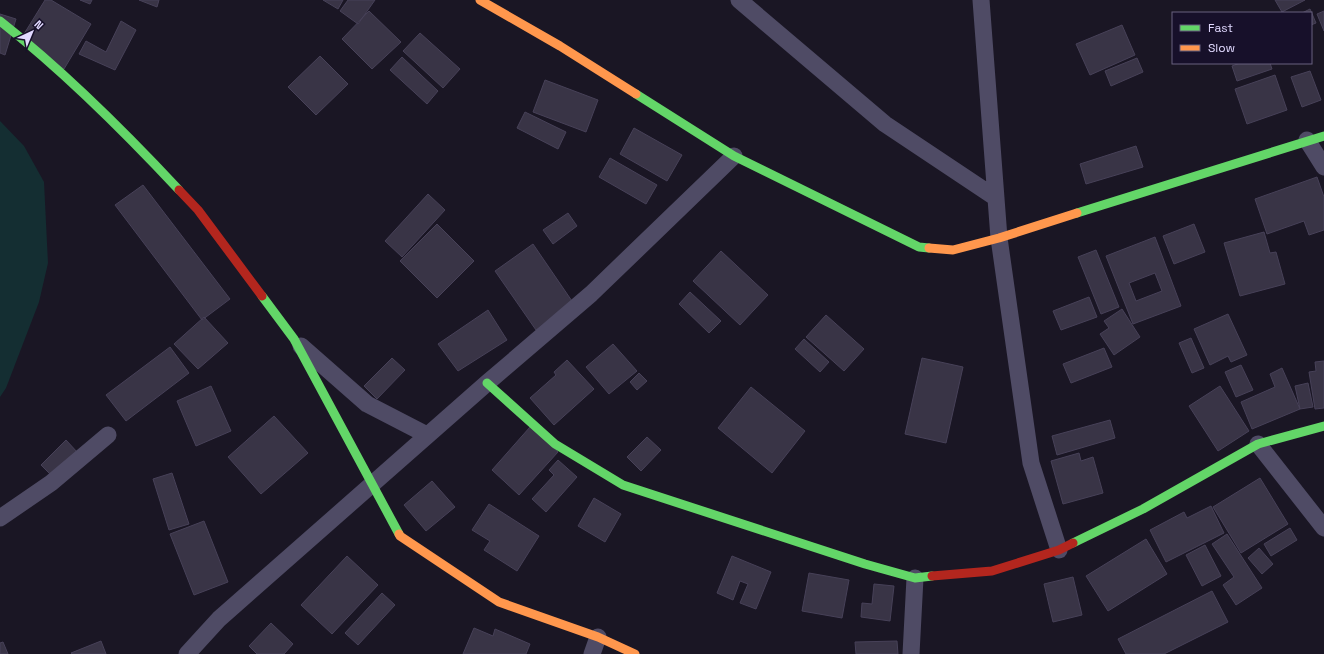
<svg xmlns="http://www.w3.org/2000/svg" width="1324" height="654" viewBox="0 0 1324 654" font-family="'Space Grotesk',sans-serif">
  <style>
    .green { fill: #142e32 }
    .building { fill: #393446; stroke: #474158; fill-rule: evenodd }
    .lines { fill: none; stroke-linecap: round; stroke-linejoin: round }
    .street { stroke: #4f4b65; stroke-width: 17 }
    .fast { stroke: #63d668; stroke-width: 9 }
    .slow { stroke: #ff974d; stroke-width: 9 }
    .jam { stroke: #b3261e; stroke-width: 9 }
  </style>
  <rect width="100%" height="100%" fill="#1a1624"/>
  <path class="green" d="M0,121L24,146L44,182L48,263L39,302L6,388L0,397Z"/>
  <path class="building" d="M45,0H51L91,24L64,69L19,42Z
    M80,0H92L90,4Z
    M139,0H159L157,7Z
    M323,0H343L338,9Z
    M348,0H375L358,24L340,11Z
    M1275,0H1305L1282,12Z
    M1310,9L1316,23L1311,25V13H1302Z
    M369,11L401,42L372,69L342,39Z
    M1324,11V31L1317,14Z
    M0,14L16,19L5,55L0,53Z
    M121,21L136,30L115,70L79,54L86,41L106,52Z
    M1122,25L1135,55L1090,75L1076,44Z
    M420,33L460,69L443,88L403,51Z
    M320,56L348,84L316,115L288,87Z
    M402,57L438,91L427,104L390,70Z
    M1137,58L1143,72L1111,86L1105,71Z
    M1240,63H1270L1272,69L1237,81L1232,66Z
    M1310,71L1321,100L1302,107L1291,77Z
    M1275,75L1287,110L1247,124L1235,89Z
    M545,80L598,100L586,132L533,112Z
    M525,112L566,132L558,149L517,128Z
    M634,128L682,155L667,181L620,154Z
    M1136,146L1143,167L1086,184L1080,164Z
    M610,158L657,185L646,204L599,177Z
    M1317,177L1324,197V230L1309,235L1304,221L1267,234L1255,199Z
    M143,185L230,299L202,320L115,205Z
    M428,194L445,210L402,257L385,241Z
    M568,213L577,226L553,244L543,230Z
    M437,224L474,261L437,298L400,261Z
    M1194,224L1205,252L1174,264L1163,236Z
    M1264,232L1270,253L1276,252L1285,284L1240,296L1224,243Z
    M1155,237L1181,306L1133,324L1106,256ZM1155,273L1162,291L1136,301L1129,283Z
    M533,244L574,304L536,330L495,271Z
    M1096,250L1119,307L1101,314L1078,257Z
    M721,251L768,295L740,325L693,281Z
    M690,292L721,321L709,333L679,304Z
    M1089,297L1097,317L1061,330L1053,311Z
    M1122,309L1140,337L1114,355L1100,334L1109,328L1104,321Z
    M488,310L507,340L458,371L438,344Z
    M1228,314L1247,355L1231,362L1228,356L1210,365L1194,329Z
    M826,315L864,349L844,371L806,337Z
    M204,317L228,343L198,369L174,344Z
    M1191,338L1204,368L1192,373L1179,343Z
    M804,339L829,362L820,372L795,349Z
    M613,344L637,371L609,394L586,367Z
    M170,347L189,373L126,421L106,395Z
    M1104,348L1112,367L1071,383L1063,364Z
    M392,358L405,370L377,399L364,386Z
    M922,358L963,367L946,443L905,434Z
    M567,360L594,389L554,425L530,398L556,375L554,372Z
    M1324,361V408L1315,409L1309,372L1316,371L1315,362Z
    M1241,365L1253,390L1236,397L1225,372Z
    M1282,368L1300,409L1252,429L1241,402L1275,387L1270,374Z
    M639,373L647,381L637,390L630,382Z
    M1308,383L1313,407L1300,409L1295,386Z
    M211,386L231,431L196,446L177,401Z
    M1220,386L1249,431L1218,451L1189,406Z
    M751,387L805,431L772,473L718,428Z
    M274,416L308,453L261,494L228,457Z
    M1110,420L1115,438L1057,455L1052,436Z
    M530,427L558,452L519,495L492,470Z
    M647,437L661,450L641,471L627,457Z
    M66,440L78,453L53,477L41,465Z
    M1079,453L1081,461L1093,457L1103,493L1063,504L1051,461Z
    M558,460L577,477L546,512L532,499L554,475L549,470Z
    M172,473L189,524L169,530L153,479Z
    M1260,478L1288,524L1241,553L1213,507Z
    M432,481L455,507L426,531L404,505Z
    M594,498L621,514L605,542L578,526Z
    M489,504L539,536L517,571L484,550L490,541L472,530Z
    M1211,506L1224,533L1166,562L1150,530L1184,512L1187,518Z
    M204,521L228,582L194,595L170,534Z
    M1290,528L1297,540L1271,556L1264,544Z
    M1227,534L1262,588L1236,605L1223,585L1234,577L1212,544Z
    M1146,539L1167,574L1108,611L1086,576Z
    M1205,545L1221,576L1202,586L1186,555Z
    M1259,548L1273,564L1262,574L1248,558Z
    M347,556L378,585L332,634L301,605Z
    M732,556L771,572L756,609L740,603L748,584L740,581L733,600L717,593Z
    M809,573L849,580L842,618L802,611Z
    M1073,577L1082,615L1053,622L1044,584Z
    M874,584L894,586L890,621L861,617L862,603L872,604Z
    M1212,591L1228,622L1164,654H1126L1118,639Z
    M382,593L395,605L358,645L345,633Z
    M271,623L293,644L284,654H257L249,646Z
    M474,628L493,636L495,629L530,644L526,654H463Z
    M101,641L106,654H72L71,653Z
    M897,641L898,654H856L855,642Z
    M3,642L8,654H0V643Z"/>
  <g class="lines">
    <path class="street" d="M739,0L885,124L996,198
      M981,0L999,238L1031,463L1059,550
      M1307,140L1324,167
      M301,346L367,404L427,435
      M1258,444L1324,528
      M0,518L51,483L108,435
      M187,654L219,619L487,383L591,294L734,156
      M592,654L598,637
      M911,654L915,578"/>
    <path class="fast" d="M0,21C65,72 123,130 179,190
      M636,94L734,156L919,247L929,248
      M1077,213L1324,136
      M262,296L294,339L399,534
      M487,383L555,444L623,485L865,564L915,578L932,576
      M1073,543L1143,509L1258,444L1324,426"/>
    <path class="slow" d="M480,0L560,46L636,94
      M929,248L953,250L999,238L1077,213
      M399,534L400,536L499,602L598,637L635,654"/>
    <path class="jam" d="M179,190L198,210L262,296
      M932,576L992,571L1059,550L1073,543"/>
  </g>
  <rect x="1172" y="12" width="140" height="52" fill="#17102a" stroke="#68607f"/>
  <rect x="1180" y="25" width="20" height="6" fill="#63d668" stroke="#68607f"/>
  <text x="1208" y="32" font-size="12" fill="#e1d9ff">Fast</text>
  <rect x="1180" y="45" width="20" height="6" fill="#ff974d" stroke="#68607f"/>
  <text x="1208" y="52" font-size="12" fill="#e1d9ff">Slow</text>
  <g transform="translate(32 32) rotate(44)" stroke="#17102a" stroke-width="3" paint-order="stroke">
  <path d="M0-3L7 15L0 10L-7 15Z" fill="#e1d9ff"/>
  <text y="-6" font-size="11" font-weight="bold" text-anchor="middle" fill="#e1d9ff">N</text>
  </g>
</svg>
